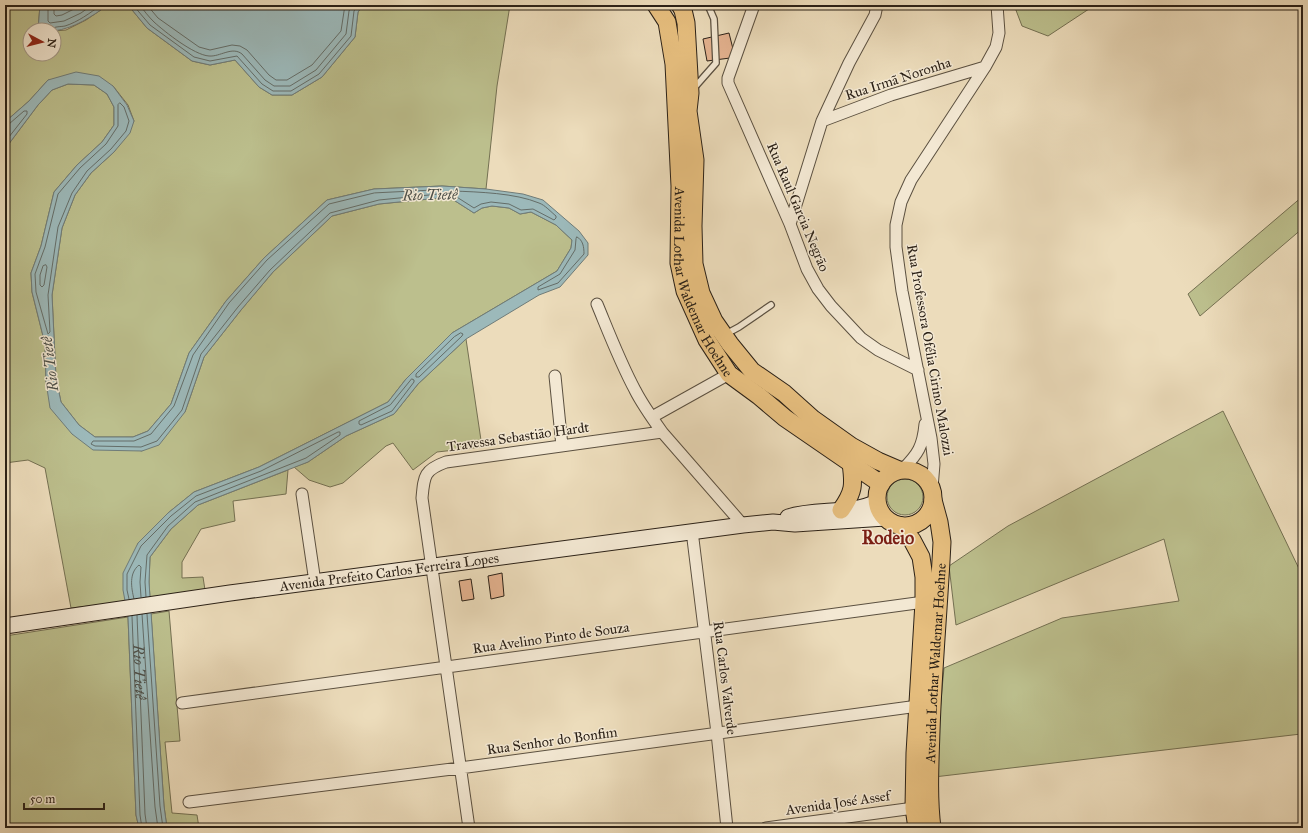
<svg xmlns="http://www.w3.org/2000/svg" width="1308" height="833" viewBox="0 0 1308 833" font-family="'IM FELL Great Primer',serif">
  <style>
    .green { fill: #bcbf8d; stroke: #747052 }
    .water { fill: #9cb9ba; stroke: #6f7c79 }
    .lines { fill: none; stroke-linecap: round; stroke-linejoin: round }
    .shore { stroke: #646d68; stroke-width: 1 }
    .building { fill: #e4b28f; stroke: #2b2117 }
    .service-casing { stroke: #5b5040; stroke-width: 8 }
    .minor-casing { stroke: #5b5040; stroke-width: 13 }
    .secondary-casing { stroke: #2b2117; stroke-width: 17 }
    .primary-casing { stroke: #2b2117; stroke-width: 19 }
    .service { stroke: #f3e8d3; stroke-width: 5.5 }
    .minor { stroke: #f3e8d3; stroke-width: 11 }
    .secondary { stroke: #f3e8d3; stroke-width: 15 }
    .primary { stroke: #e6be7e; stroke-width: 17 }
    .labels { text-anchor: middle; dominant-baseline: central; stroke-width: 3; stroke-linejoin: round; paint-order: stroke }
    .street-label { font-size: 14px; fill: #2b2117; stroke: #f3e8d3 }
    .water-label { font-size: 15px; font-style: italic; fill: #4d4f48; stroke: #f3e8d3 }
    .district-label { font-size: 18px; font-weight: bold; fill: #7a1f14; stroke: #f3e8d3 }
  </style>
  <rect width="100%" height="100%" fill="#ecdcbb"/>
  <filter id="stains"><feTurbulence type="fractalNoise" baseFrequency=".005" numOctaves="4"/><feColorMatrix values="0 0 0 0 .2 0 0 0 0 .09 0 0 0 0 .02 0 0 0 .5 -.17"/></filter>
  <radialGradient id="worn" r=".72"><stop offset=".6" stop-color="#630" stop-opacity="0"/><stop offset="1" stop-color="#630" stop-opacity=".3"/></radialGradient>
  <path class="green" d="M5,5H40L38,30H30V54H54V31L66,30L86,20L108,5H128L147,28L192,61L210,65L235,60L259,87L272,95H292L322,77L355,37L358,12L363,5H510L497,86L486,189L442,186L374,189L327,200L264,258L226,301L189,353L171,404L148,431L133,437H95L79,425L61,402L56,378L52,295L62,228L75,195L91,173L114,152L134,121L128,105L113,86L48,80L29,101L5,122Z
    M1014,5H1095L1048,36L1022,26Z
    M68,84L94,85L107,94L114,107V125L102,142L77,165L54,192L41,246L31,273L32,292L45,344L46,382L72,434L142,451L185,412L204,357L241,310L273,272L332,216L379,204L449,197L474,213L482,208L492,206L509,208L520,214L531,212L556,225L572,240L571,248L557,271L452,333L406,379L388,402L259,467L194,492L168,513L138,543L125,602L71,608L45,468L28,460L5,463V149L38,105L52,90Z
    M1303,196V228L1200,316L1188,294Z
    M466,339L482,447L437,452L413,470L393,443L386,446L343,483L330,487L309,480L294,467L308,462L346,436L394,414L418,384Z
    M1223,411L1303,577V736L1301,734L934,777L944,668L1062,618L1179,601L1164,539L956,625L949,566L1008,526Z
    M288,470L286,494L233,501L235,521L201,529L182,562V578L203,577L205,590L150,599L149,582L150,557L171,529L198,505Z
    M887 497a18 18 0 1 1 36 0a18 18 0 1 1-36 0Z
    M169,611L180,741L165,742L172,813L197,815L199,828H167L164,806L151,614Z
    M128,617L136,815L139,828H5V636Z"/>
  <path class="water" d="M40,5H108C91,17 75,28 54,31V30H38Z
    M128,5H363L358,12L355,37L322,77L292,95H272L259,87L235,60L210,65L192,61L147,28Z
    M76,72L99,76L113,86L127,105L134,121L130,133L114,152L91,173L75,195L62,228L52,295L56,378L61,402L79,425L95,437H133L148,431L171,404L189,353L226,301L264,258L327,200L374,189L442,186L486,189L523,194L543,200L579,231L588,243V255L560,287L539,295L466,339L418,384L394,414L346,436L308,462L198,505L171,529L150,557L149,582L164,806L167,828H139L136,815L128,617L123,590V573L138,543L168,513L194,492L259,467L388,402L406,379L452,333L557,271L571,248L572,240L556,225L531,212L520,214L509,208L492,206L482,208L474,213L449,197L379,204L332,216L273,272L241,310L204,357L185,412L159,445L142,451L93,450L72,434L50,408L46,382L45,344L32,292L31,273L41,246L54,192L77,165L102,142L114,125V107L107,94L94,85L68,84L52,90L38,105L5,149V122L29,101L48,80Z"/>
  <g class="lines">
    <g class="shore">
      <path d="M48,5V21L50,23L64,21L81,13L92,5"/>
      <path d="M54,5V14L56,16L62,15L82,5"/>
      <path d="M133,5L150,25L194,57L210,61L237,56L262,84L273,91H291L319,74L351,36L354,11L358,5"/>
      <path d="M140,5C144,11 149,17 154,22C165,32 194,55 209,56C220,57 232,46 242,54L265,80L274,86H290L316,70L346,34L349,11L352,5"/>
      <path d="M147,5L158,18L199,47L210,50L232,45L240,46L247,50L269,75L276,80H287L312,65L341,31L345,5"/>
      <path d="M50,30C54,26 60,27 65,26C78,22 90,13 101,5"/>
      <path d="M120,103L124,107L129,121L126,131L111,149L87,171L72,193L58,227L48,295L50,332L48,334L36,292L35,274L45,247L58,194L80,168L106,144L118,126V105Z"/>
      <path d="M5,125L9,124L24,111H27V114L5,142"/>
      <path d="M439,190L441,192L439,194L379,200L330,213L270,270L238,307L201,354L182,410L157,441L141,447L95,446L91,444L93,441H134L151,434L174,406L193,355L229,303L267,260L329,204L374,193Z"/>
      <path d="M453,191C479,192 515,193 539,203C545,205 551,212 556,216V218L554,220L533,209L521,210L509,204L491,202L481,204L474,208L452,194L451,192Z"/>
      <path d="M577,237C583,240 584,247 584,254L558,283L538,290V287L560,274L575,250L576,239Z"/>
      <path d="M46,265L47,267L44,285L42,287L40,285V275L43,266Z"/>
      <path d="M461,333L463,334L462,336L419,377H416V374L454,337Z"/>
      <path d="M412,379L414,380V382L392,411L361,425L359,424V421L390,405Z"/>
      <path d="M129,599L127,590V574L141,546L171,516L196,496L261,471L338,432H340V435L306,458L195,502L168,526L147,555L145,582L146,597"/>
      <path d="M134,599C131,587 129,573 139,565L141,567L140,582L141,597"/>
      <path d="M142,614L155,807L158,828"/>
      <path d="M147,614L160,806L163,828"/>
      <path id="s1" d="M137,615L145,814L147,828"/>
      <path d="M132,616L140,815L142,828"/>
    </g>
  </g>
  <path class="building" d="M729,33L733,49L730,58L707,61L703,39Z
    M502,573L504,596L491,599L488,576Z
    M471,579L474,599L462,601L459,581Z"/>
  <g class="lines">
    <defs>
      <path id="service" d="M694,88L716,63L714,19L708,5
        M726,334L739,327L771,305"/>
      <path id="minor" d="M754,5L728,78V83L790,224L807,269L818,289L831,306L861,338L878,350L918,370
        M822,121L891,95L985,67
        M790,224L822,121L849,63L875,15L877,5
        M597,304C609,333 620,362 635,390C642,404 652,418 662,432L743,525
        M555,376L562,446
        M652,417L729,374
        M903,469C918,454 923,446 925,424
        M932,488L934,464L931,438L902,291L896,247V225L901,202L911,180L985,67L996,47L999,33L997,5
        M302,494L315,582
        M692,531L717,733L727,828
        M182,703L924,602
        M189,802L460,768L918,706
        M469,828L422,498C424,476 424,470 446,462L662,432
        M766,828L914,808"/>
      <g id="secondary">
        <path d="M788,517C817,508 849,515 877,502"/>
        <path id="s2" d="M5,626L230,593L743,525L773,522L795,524L885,518"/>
      </g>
      <g id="primary">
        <path id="s3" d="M656,5L667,22L674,64L680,186L679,263L685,291L707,340L729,374L759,396L785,418L881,484"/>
        <path d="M680,5L683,10L686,23L690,93L688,111L695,160L693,226L694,264L701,293L714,321L730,344L752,371L784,393L813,419L851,446L878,461L899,470"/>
        <circle cx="905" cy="498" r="28"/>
        <path d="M841,510C854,492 854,485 851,463"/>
        <path d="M901,526L912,540L921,557L924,577V602L915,753L914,808L917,828"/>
        <path id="s4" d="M932,828C928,796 930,763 931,731C933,668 939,605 942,542L939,522L933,500"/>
      </g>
    </defs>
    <use href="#service" class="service-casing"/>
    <use href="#minor" class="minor-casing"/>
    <use href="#secondary" class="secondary-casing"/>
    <use href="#primary" class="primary-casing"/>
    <use href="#service" class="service"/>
    <use href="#minor" class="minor"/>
    <use href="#secondary" class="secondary"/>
    <use href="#primary" class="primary"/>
  </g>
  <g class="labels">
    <g class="street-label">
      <text transform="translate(898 79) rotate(-18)">Rua Irmã Noronha</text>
      <text transform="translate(798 207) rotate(67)">Rua Raul Garcia Negrão</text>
      <text stroke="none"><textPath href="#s3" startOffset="286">Avenida Lothar Waldemar Hoehne</textPath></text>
      <text transform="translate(930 350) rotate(80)">Rua Professora Ofélia Cirino Malozzi</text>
      <text transform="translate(518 437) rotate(-8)">Travessa Sebastião Hardt</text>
      <text stroke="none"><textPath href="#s2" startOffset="388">Avenida Prefeito Carlos Ferreira Lopes</textPath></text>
      <text transform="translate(551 638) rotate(-8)">Rua Avelino Pinto de Souza</text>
      <text stroke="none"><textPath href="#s4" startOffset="165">Avenida Lothar Waldemar Hoehne</textPath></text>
      <text transform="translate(725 678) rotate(83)">Rua Carlos Valverde</text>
      <text transform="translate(552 741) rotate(-8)">Rua Senhor do Bonfim</text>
      <text transform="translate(838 803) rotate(-8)">Avenida José Assef</text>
    </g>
    <g class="water-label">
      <text transform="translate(430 195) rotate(-1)">Rio Tietê</text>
      <text transform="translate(50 364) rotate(-97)">Rio Tietê</text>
      <text stroke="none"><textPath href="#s1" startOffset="57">Rio Tietê</textPath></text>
    </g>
    <g class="district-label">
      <text x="888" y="538">Rodeio</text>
    </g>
  </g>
  <rect width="1308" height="833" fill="none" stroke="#ecdcbb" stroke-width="20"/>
  <rect x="6" y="6" width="1296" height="821" fill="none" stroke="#2b2117" stroke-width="2"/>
  <rect x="10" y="10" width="1288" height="813" fill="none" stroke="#2b2117"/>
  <g transform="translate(42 42) rotate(97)"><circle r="19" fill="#f3e8d3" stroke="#a39888"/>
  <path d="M0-3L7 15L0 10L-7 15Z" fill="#8f2418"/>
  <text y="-6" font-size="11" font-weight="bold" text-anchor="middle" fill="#2b2117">N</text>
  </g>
  <path d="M24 803v6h80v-6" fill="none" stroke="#2b2117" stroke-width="2"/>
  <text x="30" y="803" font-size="12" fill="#2b2117" stroke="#f3e8d3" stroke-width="3" paint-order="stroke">50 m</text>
  <rect width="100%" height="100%" filter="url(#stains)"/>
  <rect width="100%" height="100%" fill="url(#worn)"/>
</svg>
